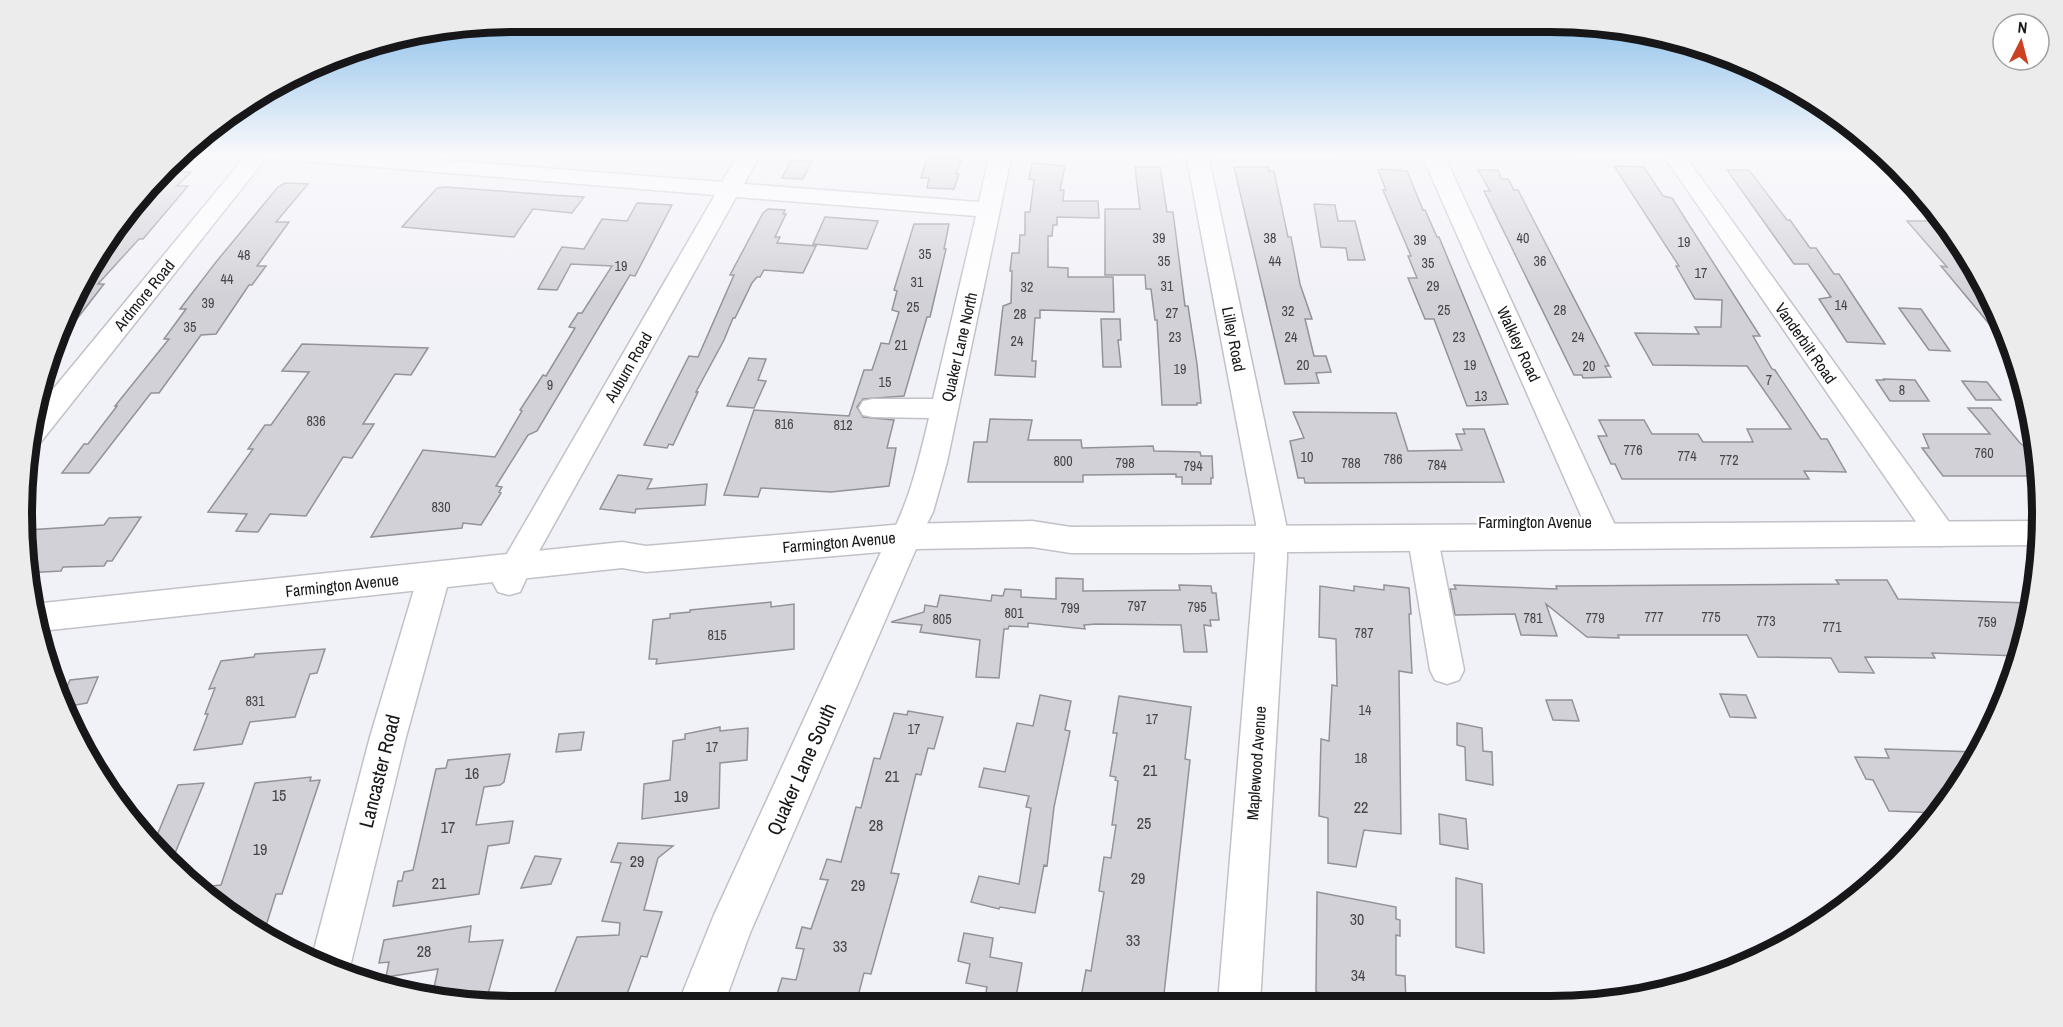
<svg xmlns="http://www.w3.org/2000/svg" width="2063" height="1027" viewBox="0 0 2063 1027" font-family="'Archivo Narrow',sans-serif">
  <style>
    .building { fill: #d1d1d7; stroke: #929298; stroke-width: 1.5 }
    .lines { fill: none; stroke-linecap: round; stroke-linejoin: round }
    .minor-casing { stroke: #c1c1c7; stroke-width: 3 }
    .major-casing { stroke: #c1c1c7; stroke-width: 3 }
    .minor { fill: #fff; fill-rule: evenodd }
    .major { fill: #fff; fill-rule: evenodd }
    .labels { text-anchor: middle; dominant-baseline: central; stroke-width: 5; stroke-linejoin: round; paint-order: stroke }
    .number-label { font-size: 14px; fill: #464648 }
    .street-label { font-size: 16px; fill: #171719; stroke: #fff }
    .near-number-label { font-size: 16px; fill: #464648 }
    .near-street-label { font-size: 20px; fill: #171719; stroke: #fff }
    .rim { fill: none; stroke: #171719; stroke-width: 8 }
  </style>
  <rect width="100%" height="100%" fill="#f1f1f8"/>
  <path class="building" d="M939,153L963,154L956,174H959L954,189L927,188L929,178H921L927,157L937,158Z
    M791,160L812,161L803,179L782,178Z
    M1032,163L1065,166L1060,190H1064L1063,201H1098L1099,218L1057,217V225H1053L1052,236H1048V267L1068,268V277H1113L1114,312L1040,310V318H1035L1032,361H1036L1035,377L995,375L1003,306L1011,303L1012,271H1010L1012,253H1019L1020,235H1025V212H1030L1034,180L1029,179Z
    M1614,166L1644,167L1663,196L1672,198L1760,336H1753L1772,369L1775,370L1821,439H1827L1846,472L1804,471L1809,479H1622L1615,464H1611L1598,436H1607L1599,420H1644L1652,434H1698L1703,442H1753L1747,429H1791L1747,366L1653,365L1635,333L1699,334L1695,327H1721L1722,300L1695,299L1676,266H1679Z
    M1135,167H1160L1167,212H1173L1185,306H1188L1197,364L1201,403H1197V405H1162L1157,320H1155L1151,289H1146L1145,275H1105V209H1140Z
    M1234,167H1269V171H1274L1288,237H1291L1300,284L1312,319H1305L1314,356H1326L1331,372L1316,373L1319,383L1285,384Z
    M1381,169L1407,171L1423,210H1425L1437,237H1439L1508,404L1467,406L1434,319H1425L1408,278H1417L1408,256H1411L1383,190H1386L1378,170Z
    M1478,170H1498L1501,179H1508L1514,190H1518L1609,366H1605L1611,377L1583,378L1582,375H1574L1484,191H1490Z
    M1727,170H1749L1787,220H1790L1810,248H1816L1834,274H1839L1885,344L1847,342L1819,299L1831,297L1808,264H1794Z
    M169,171L191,172L177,186H188L143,239H139L98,284H104L59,342L54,339L59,325L104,240Z
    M285,183L308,184L276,222H289L257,266H266L252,285H249L216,334L201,335L159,393H151L89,473H62L84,444H88L117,406H115L169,339H164L186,309H180L216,262L278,187Z
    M445,187L552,195L584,197L572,213L533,209L514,237L402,227L437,188Z
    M637,203L672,205L635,276L630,275L537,431L528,435L496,486L502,487L499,492L501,493L481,525L463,523L462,528L371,537L423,450L495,457L522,411L520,410L543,375L546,376L575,328L569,327L578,313H582L612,266L571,264L557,290L538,289L562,247L584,249L602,219L627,221Z
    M1314,204L1335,205L1338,221H1355L1365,260H1348L1346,248L1321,247Z
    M768,209L785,210L783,214H786L775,237H780L777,243L816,246L803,273L764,270L760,277H757L752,283L735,318H733L724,340L696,392H698L673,445L669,444L667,448L644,445L689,356L698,357L734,275H730L763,213Z
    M825,217L839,218L878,221L867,249L813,244Z
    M1907,221H1928L1966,264L1972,265L1978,271L2009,340L2005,343L1941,266L1947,267Z
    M914,224H949L944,249H946L930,317H927L904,396L863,399L857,407L863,417L894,420L887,448H896L889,486L831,492L761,488L758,497L724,495L754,410L849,416L864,370H872L881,343L889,344L899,312L892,310L897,291L894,290Z
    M1899,308L1921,309L1950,351L1929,350Z
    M1101,319H1120L1121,340H1118L1121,367H1103Z
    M302,344L428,348L411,375L395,374L363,424H374L352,458L343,457L306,516L270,514L258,532L236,531L247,514L208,512L253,449H248L265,425H271L309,372L282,371Z
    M749,358L766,359L758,380L766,381L754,408L727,406Z
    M1883,379L1915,380L1929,401H1890L1876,380H1885Z
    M1962,381L1987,382L2001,400H1976Z
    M1968,408H1991L2020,443L2024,446H2037L2039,476H1943L1922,448H1929L1923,434H1990Z
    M1293,412L1396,413L1408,451L1462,450L1456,434H1465L1463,429H1484L1504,482L1305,483L1304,478H1298L1290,441L1304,438Z
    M990,419L1032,420L1028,440H1081L1082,448L1153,446L1154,451L1200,452L1201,456H1212L1213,478H1211V484H1182V477H1176V474L1083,475V482H968L974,442H987Z
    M618,475L652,479L647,489L707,484L705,505L636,509L635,513L600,509Z
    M141,517L112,561H107L104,566L63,567L61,571L25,573L27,530L104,525L109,518Z
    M1056,578L1083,579V591L1180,590L1179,585L1211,586L1212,593H1216L1219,620H1210L1211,626L1204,625L1207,652H1184L1181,625L1096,624L1084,625L1085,629L1028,623V627L1009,626L1008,629H1004L999,678L976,677L980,640L920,632L922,625L891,622L924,612L925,605L937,607L940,595L991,601L992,595L1003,596L1005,589L1021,590V597L1056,599Z
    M1836,580H1887L1898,599L2031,603L2025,641L2020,656L1932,653L1935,658L1865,657L1874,673L1839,672L1831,658L1758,657L1747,635H1618L1619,638L1587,637L1546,604L1557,636L1521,635L1515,614L1455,615L1450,589H1456L1454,585L1557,589L1556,586L1839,584Z
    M1384,585L1409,588L1411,614H1409L1412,673L1399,671L1401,834L1364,830L1356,867L1328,863V818L1319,816L1321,739L1329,741L1332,685L1337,686L1336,639L1319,637L1320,586L1354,591V586L1384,590Z
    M771,602V607L794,604V649L656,664L657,659H649L653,620L670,618V614L690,612V610Z
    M325,649L317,673L310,674L295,717L250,722L242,744L194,750L208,714H205L215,688L209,689L221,661L254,657L255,654Z
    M98,677L87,703L64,707L62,698L70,680Z
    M1720,694L1746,695L1756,718L1730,717Z
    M1040,695L1071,701L1065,730L1070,731L1054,807L1047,866L1044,865L1035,913L1000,907L999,909L971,902L979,876L1019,884L1031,808L1026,807L1029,796L979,787L984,768L1005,772L1017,723L1033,726Z
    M1119,696L1191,707L1185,759L1190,760L1163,1003H1080L1086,970L1091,971L1104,892L1099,891L1104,857L1111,858L1116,825H1112L1118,781L1115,780L1116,777L1110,776L1117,733H1113Z
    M1546,700H1572L1579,721L1553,720Z
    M908,711L943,717L934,749L928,748L921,775L916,774L891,873L899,874L871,974L864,973L856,1004H774L782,978L796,980L804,949L796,948L802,927L811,929L828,880L820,879L827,859L841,862L856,807L861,808L874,758L880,759L894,713L907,715Z
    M1457,723L1482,728L1483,751L1492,752L1493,785L1466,780L1465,747L1457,745Z
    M720,727V731L748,728L747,760L720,763L719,808L642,819L644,784L670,780L673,741L685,739V734Z
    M584,732L581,750L556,752L559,734Z
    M1885,749L1978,752L1940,813L1889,811L1873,780L1866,779L1855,757L1889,758Z
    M510,754L504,782L500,785L484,787L476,825L513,821L509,843L488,846L479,894L393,906L398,881H402L404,872L413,870L436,769L446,768L448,760Z
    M311,777L310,781L320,780L282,894H276L264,932L201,887L221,885L255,783Z
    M204,783L173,858L163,859L153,845L178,785Z
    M1439,814L1466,819L1468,849L1440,844Z
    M618,843L673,846L658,858L644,910L662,912L647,957L641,956L623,1005H550L577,937L619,935L620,923L602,921L621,863L611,862Z
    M535,856L561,859L551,884L521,888Z
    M1456,878L1482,884L1484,953L1456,947Z
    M1317,892L1396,907V919L1400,920V936L1396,935V975L1405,976L1406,1002H1392L1350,994V999L1316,992Z
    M471,926L469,942L503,940L485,1005L432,997L438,969L386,977L389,962L379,963L384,940Z
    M964,933L993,938L990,957L1022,963L1015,1003L985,998L987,987L966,983L970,964L958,961Z"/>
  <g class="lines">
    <defs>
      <path id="minor" d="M248,153H353L722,182L739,153H761L744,184L979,202L990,153H1012L947,462L933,512L916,545L905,549L894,545L890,537C910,500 919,459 929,418L873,417L863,415L859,408L863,401L873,399H933L976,216L736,197L538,553L520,592L509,595L498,592L493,583L508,552L715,195L266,158L40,443L30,446L31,416Z
        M1173,153H1345L1342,158L1334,159H1209L1286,524L1287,558L1260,1003H1218L1255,558L1256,524L1187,159L1176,158Z
        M1421,153H1443L1620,536L1616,544L1605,548L1594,544L1590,536Z
        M1572,153H1683L1952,526L1956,534L1952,542L1941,546L1930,542L1666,159H1583L1575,158Z
        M1423,527L1434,531L1438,539L1464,670L1459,680L1447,684L1435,680L1430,670L1408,539L1412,531Z
        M434,564L445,567L450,576L406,737L348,975L311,961L370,737L418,576L423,567Z"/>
      <path id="major" d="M1032,521L1071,527L2040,521L2041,545L1188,553H1071L1032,547L916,549L750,933L724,1004H678L714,915L881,552L646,572L622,568L41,631L33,604L622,542L646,546L905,524Z"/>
    </defs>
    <use href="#minor" class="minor-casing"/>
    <use href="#major" class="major-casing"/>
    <use href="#minor" class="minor"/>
    <use href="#major" class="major"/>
  </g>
  <linearGradient id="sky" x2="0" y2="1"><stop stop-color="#85bce8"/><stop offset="0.52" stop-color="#f9f9fc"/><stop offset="1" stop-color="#f9f9fc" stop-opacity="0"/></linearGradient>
  <rect width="2063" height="297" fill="url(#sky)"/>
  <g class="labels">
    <g class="number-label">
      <text x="1159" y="238">39</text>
      <text x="1270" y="238">38</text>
      <text x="1523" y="238">40</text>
      <text x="1420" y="240">39</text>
      <text x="1684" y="242">19</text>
      <text x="925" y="254">35</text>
      <text x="244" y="255">48</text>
      <text x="1164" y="261">35</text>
      <text x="1275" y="261">44</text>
      <text x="1540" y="261">36</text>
      <text x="1428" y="263">35</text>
      <text x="621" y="266">19</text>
      <text x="1701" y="273">17</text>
      <text x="227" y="279">44</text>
      <text x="917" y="282">31</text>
      <text x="1167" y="286">31</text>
      <text x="1433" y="286">29</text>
      <text x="1027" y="287">32</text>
      <text x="208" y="303">39</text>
      <text x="1841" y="305">14</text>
      <text x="913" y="307">25</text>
      <text x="1444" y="310">25</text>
      <text x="1560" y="310">28</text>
      <text x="1288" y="311">32</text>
      <text x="1172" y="313">27</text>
      <text x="1020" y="314">28</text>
      <text x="190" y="327">35</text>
      <text x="1175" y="337">23</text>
      <text x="1291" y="337">24</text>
      <text x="1459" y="337">23</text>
      <text x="1578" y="337">24</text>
      <text x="1017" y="341">24</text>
      <text x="901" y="345">21</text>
      <text x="1303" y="365">20</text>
      <text x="1470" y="365">19</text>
      <text x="1589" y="366">20</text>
      <text x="1180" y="369">19</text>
      <text x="1769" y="380">7</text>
      <text x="885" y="382">15</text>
      <text x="550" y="385">9</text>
      <text x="1902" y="390">8</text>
      <text x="1481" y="396">13</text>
      <text x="316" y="421">836</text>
      <text x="784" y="424">816</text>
      <text x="843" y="425">812</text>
      <text x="1633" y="450">776</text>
      <text x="1984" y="453">760</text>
      <text x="1687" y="456">774</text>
      <text x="1307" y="457">10</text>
      <text x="1393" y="459">786</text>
      <text x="1729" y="460">772</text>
      <text x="1063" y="461">800</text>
      <text x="1125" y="463">798</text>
      <text x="1351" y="463">788</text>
      <text x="1437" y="465">784</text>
      <text x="1193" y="466">794</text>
      <text x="441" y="507">830</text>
      <text x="1137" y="606">797</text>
      <text x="1197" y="607">795</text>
      <text x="1070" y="608">799</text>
      <text x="1014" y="613">801</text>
      <text x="1654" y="617">777</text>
      <text x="1711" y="617">775</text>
      <text x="1533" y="618">781</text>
      <text x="1595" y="618">779</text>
      <text x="942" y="619">805</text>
      <text x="1766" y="621">773</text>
      <text x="1987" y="622">759</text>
      <text x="1832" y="627">771</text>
      <text x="1364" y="633">787</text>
      <text x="717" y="635">815</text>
      <text x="255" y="701">831</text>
      <text x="1365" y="710">14</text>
      <text x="1152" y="719">17</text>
      <text x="914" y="729">17</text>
      <text x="712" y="747">17</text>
      <text x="1361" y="758">18</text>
    </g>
    <g class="street-label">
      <text transform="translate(144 295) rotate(-51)">Ardmore Road</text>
      <text transform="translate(1234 339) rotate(79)">Lilley Road</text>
      <text transform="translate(1806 343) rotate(55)">Vanderbilt Road</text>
      <text transform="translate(1519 344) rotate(65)">Walkley Road</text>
      <text transform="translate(959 347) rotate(-77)">Quaker Lane North</text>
      <text transform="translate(628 367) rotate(-60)">Auburn Road</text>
      <text x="1535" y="522">Farmington Avenue</text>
      <text transform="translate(839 542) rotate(-5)">Farmington Avenue</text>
      <text transform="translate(342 585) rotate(-6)">Farmington Avenue</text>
      <text transform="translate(1256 763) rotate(-86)">Maplewood Avenue</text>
    </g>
    <g class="near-number-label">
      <text x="1150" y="770">21</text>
      <text x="472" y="773">16</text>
      <text x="892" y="776">21</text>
      <text x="279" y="795">15</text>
      <text x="681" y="796">19</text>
      <text x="1361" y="807">22</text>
      <text x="1144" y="823">25</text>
      <text x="876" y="825">28</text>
      <text x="448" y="827">17</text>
      <text x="260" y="849">19</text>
      <text x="637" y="861">29</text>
      <text x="1138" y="878">29</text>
      <text x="439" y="883">21</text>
      <text x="858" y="885">29</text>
      <text x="1357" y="919">30</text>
      <text x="1133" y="940">33</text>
      <text x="840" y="946">33</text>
      <text x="424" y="951">28</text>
      <text x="1358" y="975">34</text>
    </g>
    <g class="near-street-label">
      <text transform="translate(801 769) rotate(-66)">Quaker Lane South</text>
      <text transform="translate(379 771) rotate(-76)">Lancaster Road</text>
    </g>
  </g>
  <path d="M0 0H2063V1027H0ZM514 32H1550A482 482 0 0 1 2032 514V514A482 482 0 0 1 1550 996H514A482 482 0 0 1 32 514V514A482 482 0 0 1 514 32Z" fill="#ececed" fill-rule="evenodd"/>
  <path class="rim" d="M514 32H1550A482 482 0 0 1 2032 514V514A482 482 0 0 1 1550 996H514A482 482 0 0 1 32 514V514A482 482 0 0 1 514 32Z"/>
  <g transform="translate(2021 42) rotate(6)"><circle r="28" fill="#ffffff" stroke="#a2a2a3" stroke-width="1.5"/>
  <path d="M0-4.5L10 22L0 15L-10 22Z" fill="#cb4121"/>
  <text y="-9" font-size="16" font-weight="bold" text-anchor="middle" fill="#171719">N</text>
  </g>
</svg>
